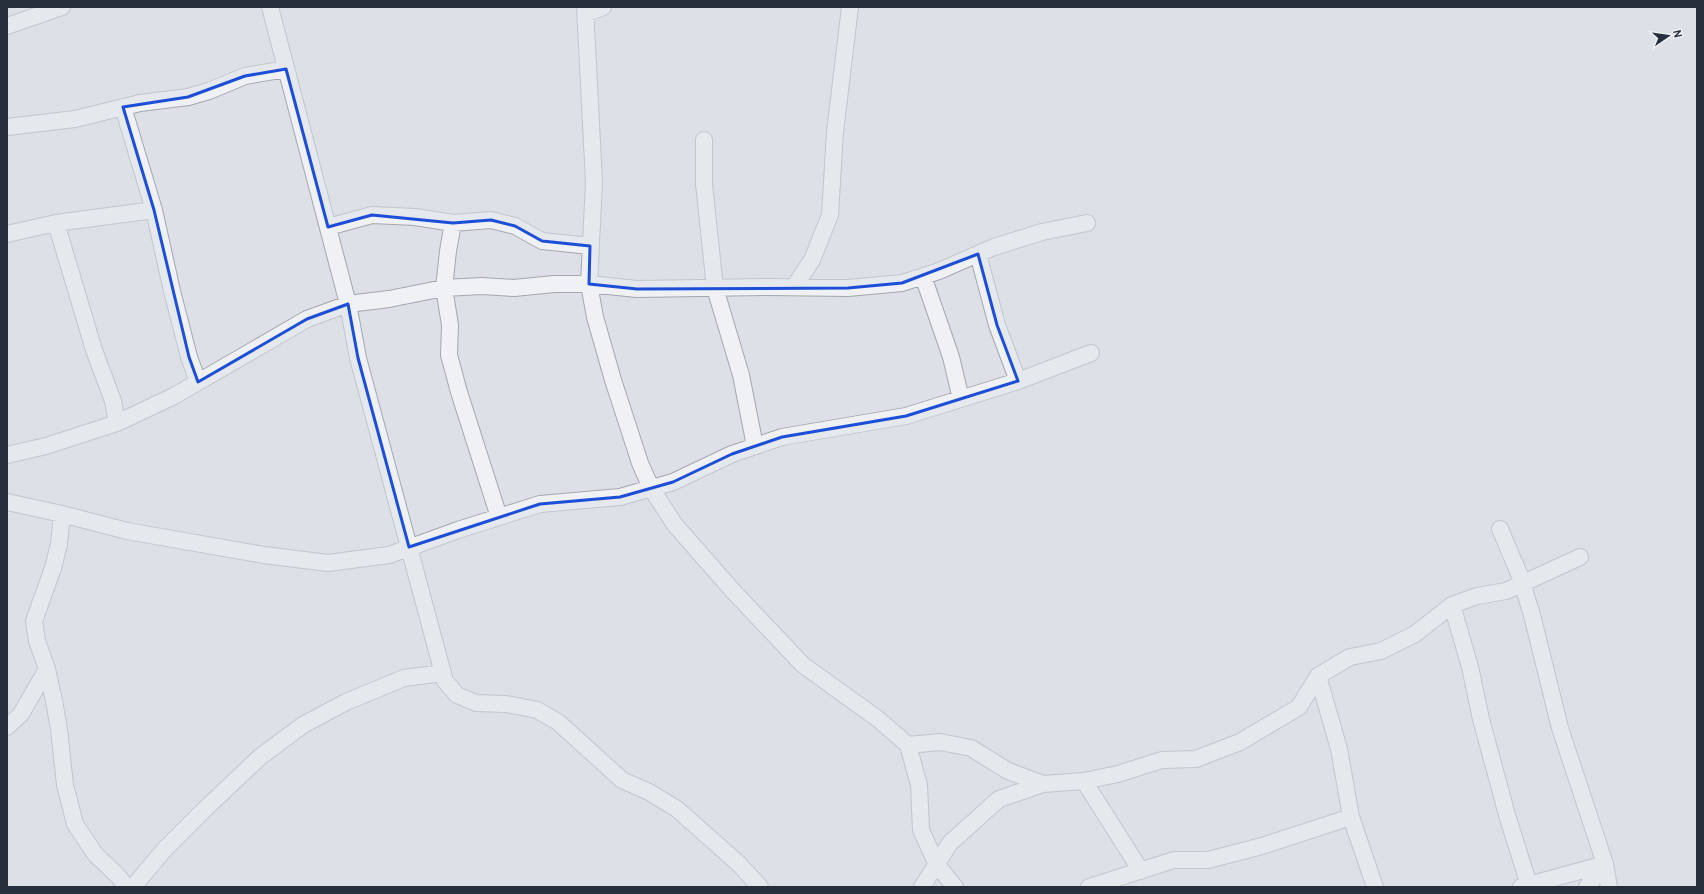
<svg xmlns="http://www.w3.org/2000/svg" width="1704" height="894" viewBox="0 0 1704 894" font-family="Overpass,sans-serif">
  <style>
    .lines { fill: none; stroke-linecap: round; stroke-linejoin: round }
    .minor-casing { stroke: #a3a7b0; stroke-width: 18 }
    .minor { stroke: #eff1f5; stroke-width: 16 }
    .marked { fill: none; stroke: #1d4ed8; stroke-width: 3; stroke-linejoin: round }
  </style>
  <rect width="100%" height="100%" fill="#dde0e6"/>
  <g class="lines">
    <defs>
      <path id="minor" d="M270,7L348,304L358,358L445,681L457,695L476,703L506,704L537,710L558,722L622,780L649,792L677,809L739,864L760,887
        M585,7L594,182L589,284L595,317L613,380L640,463L651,488L675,525L733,591L803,665L878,719L908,745L919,785L921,830L937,865L955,887
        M586,14L603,7
        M7,26L62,7
        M123,107L154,210L172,291L189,357L198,382
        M7,127L75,119L140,103L188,97L209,91L245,76L286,69
        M704,140V184L715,288L741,375L755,446
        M56,223L94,350L113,401L117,423
        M453,223L448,251L444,288L450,325L449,355L459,392L499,517
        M328,227L372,215L415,217L453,223L491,220L515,226L542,241L590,246
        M7,234L56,223L154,210
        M978,254L997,325L1018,381
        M923,276L951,357L961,399
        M794,287L812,260L830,215L835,132L850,7
        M7,455L46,446L117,423L174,396L307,319L348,304L389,299L444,288L482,286L514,288L554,284H589L637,289L768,287L848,288L902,283L939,271L994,247L1042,232L1087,223
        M7,502L62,514L127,531L264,555L328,563L389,555L458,530L540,504L620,497L673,482L732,454L782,437L906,416L1018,381L1091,353
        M62,514L59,544L53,568L34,621L37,641L47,669L54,701L59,729L65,785L75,824L95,854L117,875L127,887
        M1500,529L1520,576L1532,615L1560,728L1605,864L1609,887
        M1452,605L1470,667L1481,719L1507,815L1529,885
        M1318,676L1339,749L1351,817L1375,887
        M7,727L21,714L47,669
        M908,745L940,742L971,748L1008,771L1043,784
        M1084,781L1141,871
        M133,887L164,850L205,809L260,757L303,725L346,702L404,678L443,673
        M922,887L950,843L999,799L1043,784L1084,781L1118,774L1162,760L1196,759L1240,742L1299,707L1318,676L1350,657L1381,651L1415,634L1452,605L1477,596L1506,591L1580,557
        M1089,887L1174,860H1208L1262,846L1351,817
        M1521,887L1605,864
        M1587,887L1605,864"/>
    </defs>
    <use href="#minor" class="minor-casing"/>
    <use href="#minor" class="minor"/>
  </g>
  <path d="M0 0H1704V894H0ZM286,69L328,227L372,215L453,223L491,220L515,226L542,241L590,246L589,284L637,289L848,288L902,283L978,254L997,325L1018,381L906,416L782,437L732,454L673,482L620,497L540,504L409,547L358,358L348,304L307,319L198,382L189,357L154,210L123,107L188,97L245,76Z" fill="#dde0e6" fill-opacity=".55" fill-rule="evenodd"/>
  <path class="marked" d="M286,69L328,227L372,215L453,223L491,220L515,226L542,241L590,246L589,284L637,289L848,288L902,283L978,254L997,325L1018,381L906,416L782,437L732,454L673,482L620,497L540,504L409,547L358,358L348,304L307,319L198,382L189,357L154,210L123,107L188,97L245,76Z"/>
  <rect width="1704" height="894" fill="none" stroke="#272e3c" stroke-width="16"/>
  <g transform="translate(1668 36) rotate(77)" stroke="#eceff4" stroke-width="3" paint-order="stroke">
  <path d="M0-3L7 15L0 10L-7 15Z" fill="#272e3c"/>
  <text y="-6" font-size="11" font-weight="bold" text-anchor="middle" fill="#272e3c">N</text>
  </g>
</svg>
